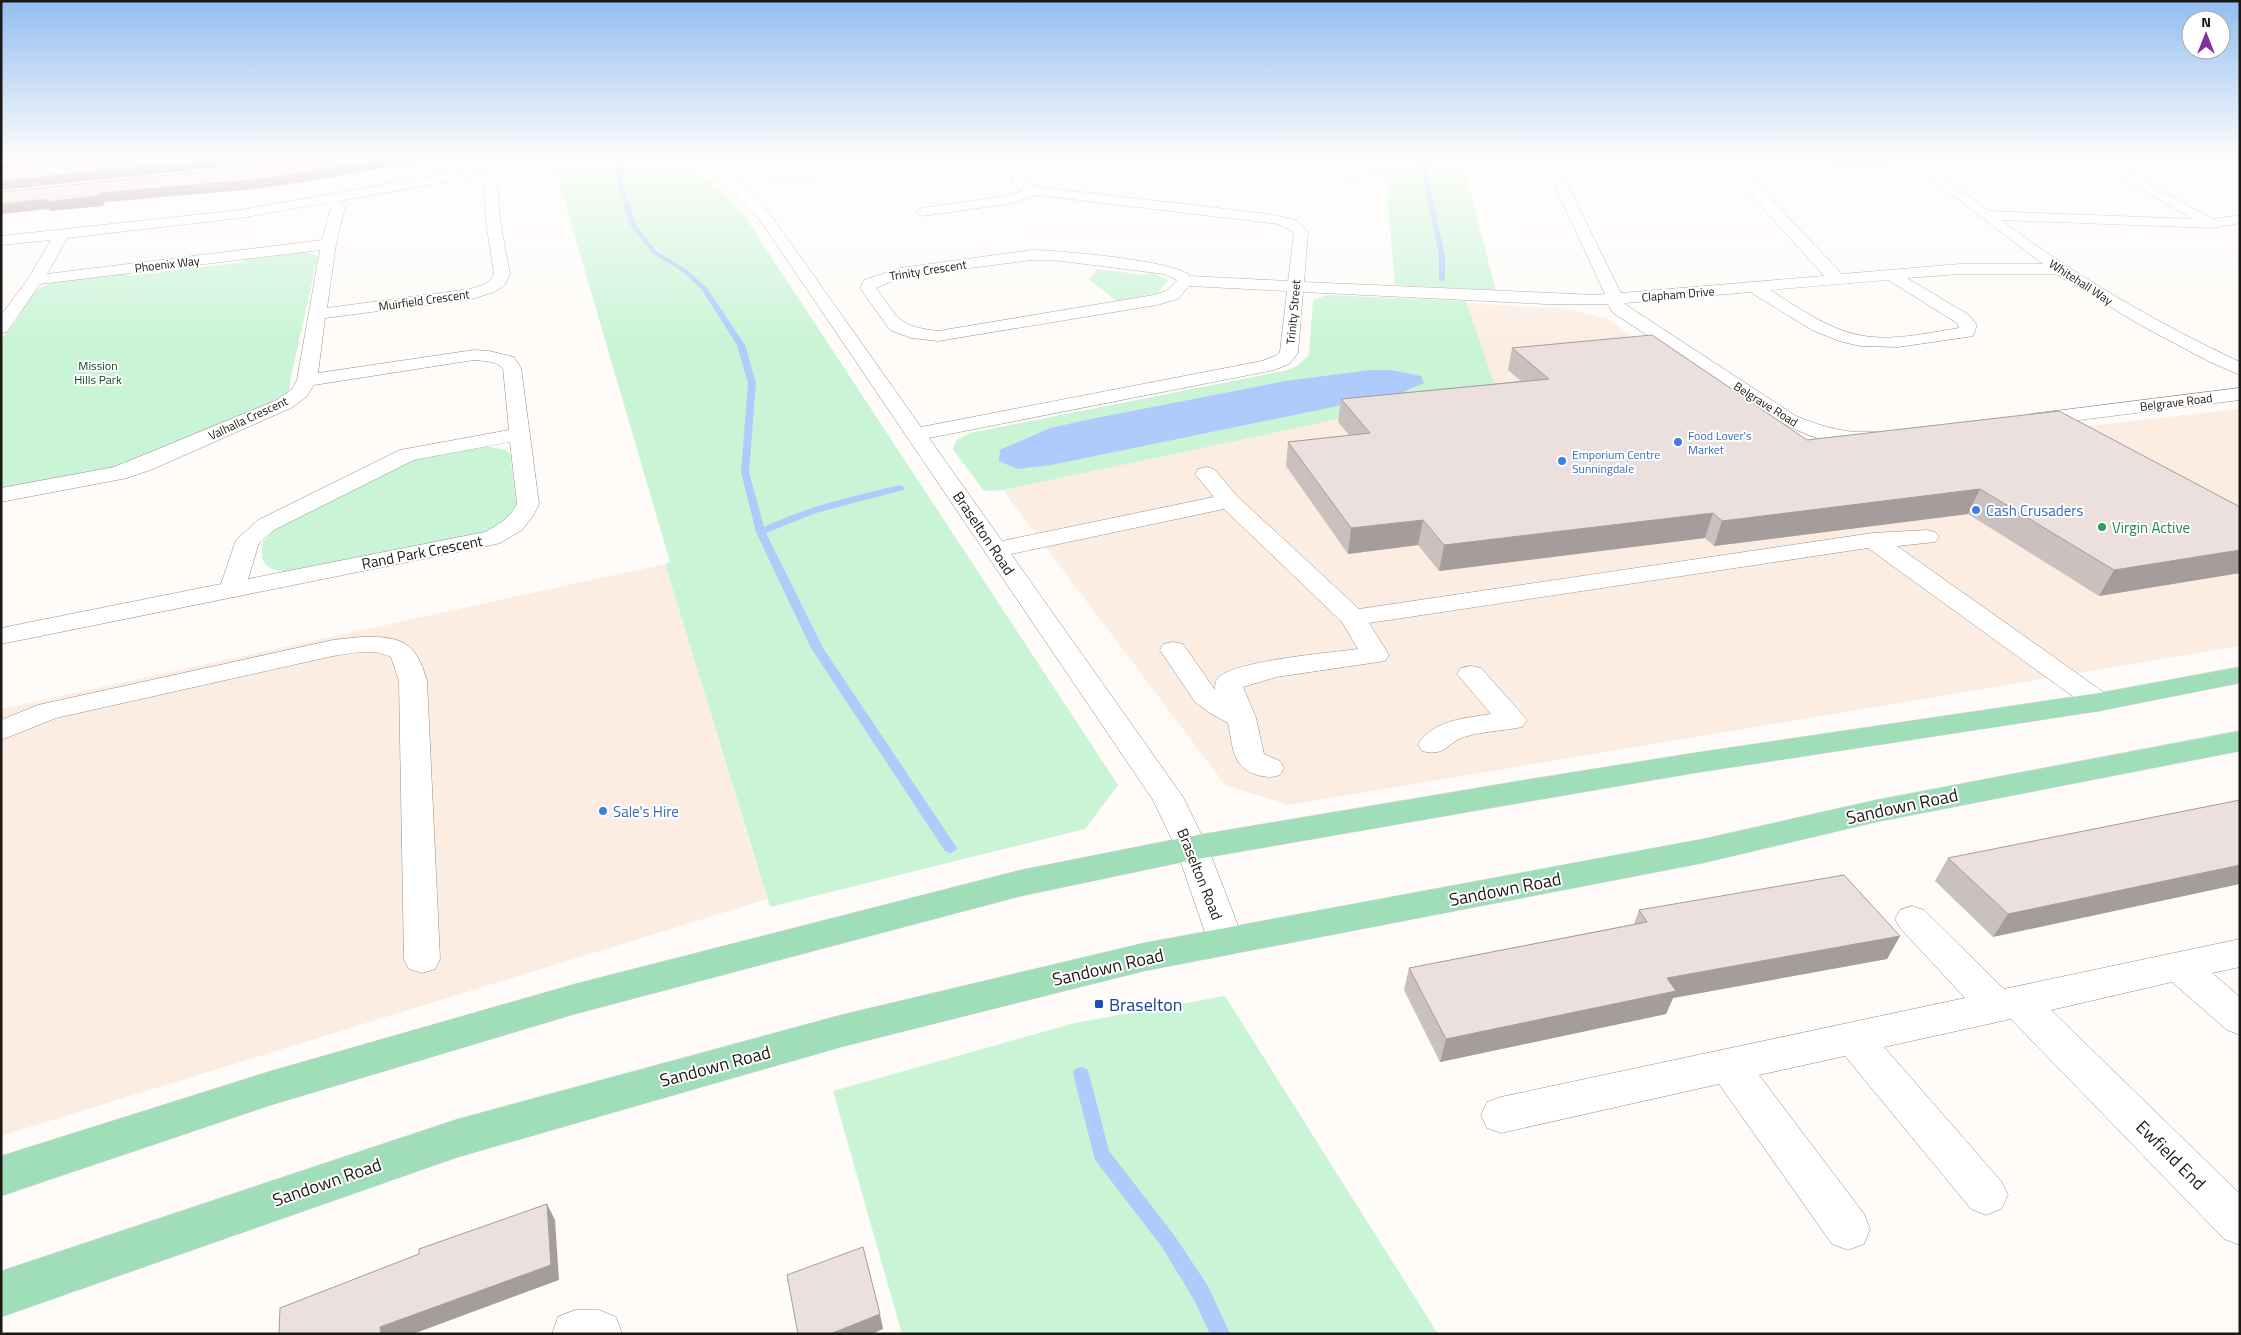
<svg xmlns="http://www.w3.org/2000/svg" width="2241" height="1335" viewBox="0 0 2241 1335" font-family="'Titillium Web',sans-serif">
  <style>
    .built { fill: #fcede2 }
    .green { fill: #c9f4d5 }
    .water { fill: #aecbfc }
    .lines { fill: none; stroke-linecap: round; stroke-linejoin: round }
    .stream { fill: #aecbfc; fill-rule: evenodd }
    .minor-casing { stroke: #968e89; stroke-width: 1 }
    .major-casing { stroke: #d6d5d5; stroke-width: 1 }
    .minor { fill: #fff; fill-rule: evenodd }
    .major { fill: #a0deb9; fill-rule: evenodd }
    .wall { fill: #cac1bf }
    .shaded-wall { fill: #a49d9b }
    .building { fill: #ebe0de; stroke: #a49d9b }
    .shop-dot { fill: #3f7fe0; stroke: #fff; stroke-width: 2 }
    .leisure-dot { fill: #2e9e5b; stroke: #fff; stroke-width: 2 }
    .transit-dot { fill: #1a4fb4; stroke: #fff; stroke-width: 2 }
    .labels { text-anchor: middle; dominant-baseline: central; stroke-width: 4; stroke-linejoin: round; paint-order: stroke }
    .far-street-label { font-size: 12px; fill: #1b1816; stroke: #fff }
    .far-park-label { font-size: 12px; fill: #104527; stroke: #fff }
    .far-shop-label { font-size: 12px; fill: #366cbe; stroke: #fff; text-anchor: start }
    .shop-label { font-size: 15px; fill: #366cbe; stroke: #fff; text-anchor: start }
    .leisure-label { font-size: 15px; fill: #27864d; stroke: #fff; text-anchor: start }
    .street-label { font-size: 15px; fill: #1b1816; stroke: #fff }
    .near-street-label { font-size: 18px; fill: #1b1816; stroke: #fff }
    .near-transit-label { font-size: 18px; fill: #164399; stroke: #fff; text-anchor: start }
  </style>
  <rect width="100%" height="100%" fill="#fefbf8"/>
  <path class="built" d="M1466,303L1570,309L1607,319L1758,423L1784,434L1848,453L2240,409V646L1289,805L1225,785L1003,490L1494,386Z
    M665,564L767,899L1,1136V709Z"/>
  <path class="green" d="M552,158H676L717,187L743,214L1118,785L1085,829L770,907L665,564L670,562Z
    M1379,158H1461L1496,291L1395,285L1386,181L1373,173L1380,168Z
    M305,252L318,256L290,381V390L285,397L116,468L1,488V338C18,326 22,305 36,291C51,277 108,274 128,272L127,276L245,262L247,257Z
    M1098,269L1144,275L1153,273L1168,280L1158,293L1116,301L1089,279Z
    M1327,295L1466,301L1495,386L1003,490L984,491L953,449L956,441L970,433L1288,370L1297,366L1309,355L1313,300Z
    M486,446L505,450L510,454L517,510L501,527L475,536L286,572C265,568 259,564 263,542L275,529L417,458Z
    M1225,996L1438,1334H902L833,1091L1075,1023Z"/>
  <path class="water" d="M1370,370H1391L1421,376L1424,383L1401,393L1051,465L1017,469L999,461L1000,450L1050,428L1091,419L1286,381Z"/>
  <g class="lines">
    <path class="stream" d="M616,158H621L624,187L636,225L656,251L687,270L707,288L745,345L756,383L749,472L764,527C808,506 854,496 900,485L905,488L903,490L816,513L766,533L823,648L955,845L957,848L955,851L950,853L945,851L811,648L756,532L741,472L748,383L737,345L702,290L683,272L652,253L630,225L618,187Z
      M1419,158H1424L1445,256V279L1442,281L1439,279V256Z
      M1081,1067L1087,1069L1089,1074L1109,1151L1174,1235L1208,1286L1230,1334H1210L1194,1300L1162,1247L1095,1160L1073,1074L1075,1069Z"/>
    <defs>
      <path id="minor" d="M689,158H703L739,182L770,214L921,427L1262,361L1275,356L1280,352L1287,291L1189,286L1178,299L1157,305L938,341L911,338L890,330L860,288L864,280L900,268L1032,250C1056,250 1179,261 1190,276L1288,281L1294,232L1278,224L1037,195L1007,204L923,216L916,212L923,208L1005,196L1023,191C1009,184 1011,171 1012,158H1024L1025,180L1038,187L1269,214L1296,220L1308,232L1304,282L1597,295L1605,294L1542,158H1554L1621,293L1824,276L1725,165L1713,161L1711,158L1733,159L1842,274L1960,264H2043L1904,158H1917L1989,211L2193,219L2087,158H2101L2213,219L2240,215V223L2212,228L2001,220C2076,276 2155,322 2240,362V375L2210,362L2142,326L2056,274H1960L1907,278L1969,315L1977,325L1973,336L1967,337L1898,347L1860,346L1839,341L1812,330L1750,292L1625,303L1626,305L1796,416C1815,424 1834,430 1854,432C1865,432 1876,431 1886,434L1889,438L1886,442C1820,459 1758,408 1707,375C1675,354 1644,333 1612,312L1608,304H1546L1303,292L1298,353L1289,364L1274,370L929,438L1002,541L1214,497L1195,474L1198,469L1206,467L1214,469L1237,496L1359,609L1873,533L1927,530L1935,532L1939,537L1935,542L1897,546L2109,696L2113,702L2109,708L2099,711L2089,708L1868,548L1369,623L1389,655L1385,661L1276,677L1243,687L1256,718L1264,754L1280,761L1284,768L1280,775C1271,778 1266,777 1257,775C1231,767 1233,745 1228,723L1210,713L1195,702L1160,650L1163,644L1173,642L1183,644L1215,690C1215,685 1215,680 1220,676C1243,660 1328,653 1358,649L1342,622L1224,509L1011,554L1183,797L1208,848L1244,941L1239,951L1226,955L1213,951L1208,941L1176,848L1153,800L760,220L729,188ZM1032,260H1053L1164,274L1177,280L1166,291L1154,295L938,331C897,326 899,319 876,288L902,277ZM1888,280L1957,323L1959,328C1927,333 1891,342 1859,335C1827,329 1798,307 1770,290Z
        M733,158C752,156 761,169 780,170C819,172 857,153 895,158L889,162C849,169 763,195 733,158Z
        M1192,158H1232L1352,169L1365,166V158H1377V169L1376,172L1352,177L1198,162Z
        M481,172L497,181L500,221L510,274L505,285L494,292L472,299L325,318L318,373L474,350L489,351L514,357L521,368L539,504L533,516L522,530L500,543L492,545L1,644V628L221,584L236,540L258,520L400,450L509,430L503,368C496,361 483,361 474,360L314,385L306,397L291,408L153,469L127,478L1,502V488L114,467L277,400L292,389L297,380L320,250L40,284L7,332L1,333V315L28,279L51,240L1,245V236L240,210L450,173ZM479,180L484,183L486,221L494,274C490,284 480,286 470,289L327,308L336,244L345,207L339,201L450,181ZM326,203L331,208L322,240L47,274L67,238L240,218ZM510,442L517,504C510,518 498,525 485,532L248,579L259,543L274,530L414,460Z
        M2240,388V400L2031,426L2024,424L2021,420L2024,416L2031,414Z
        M361,637C401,636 416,641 427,681L440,959L435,969L422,973L409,969L404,959L399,681L391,657C374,648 352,653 333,656L56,718L1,740V720L38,705L333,640Z
        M1471,666L1481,668L1527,720L1522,727C1504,731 1483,731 1464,737C1446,743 1446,757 1422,751L1418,744C1434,720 1465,718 1491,714L1457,674L1461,668Z
        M1912,906L1924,910L2004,989L2240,939V967L2212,973L2240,997V1035L2227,1030L2172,982L2051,1010L2240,1194V1245L2224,1239L2011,1019L1884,1047L2001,1181L2008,1195L2001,1209L1986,1215L1971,1209L1845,1056L1759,1075L1864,1214L1870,1229L1864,1244L1848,1250L1832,1244L1719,1084L1501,1133L1487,1128L1481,1115L1487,1102L1501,1097L1965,998L1900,928L1895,919L1900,910Z
        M575,1310H599L616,1317L622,1334H552L558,1317Z"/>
      <path id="major" d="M2240,667V683L2099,711L1694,773L1525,802L1192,860L1021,896L575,1014L271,1105L1,1196V1156L271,1071L575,984L1021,870L1192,836L1525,780L1694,753L2099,693Z
        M2240,731V751L1876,822L1703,863L1144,971L841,1047L458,1157L1,1317V1271L458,1119L841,1015L1144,943L1703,839L1876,800Z"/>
    </defs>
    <use href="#minor" class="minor-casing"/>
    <use href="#major" class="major-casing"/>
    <use href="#minor" class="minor"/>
    <use href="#major" class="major"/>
  </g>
  <path class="wall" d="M1828,158H1888L1891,160L1888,169L1840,167Z
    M1512,348L1807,440L2240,507V573L2099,596L1968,514L1714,546L1705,538L1439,571L1418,545L1348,554L1286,466L1288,442L1349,435L1338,422L1341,399L1521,381L1508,370Z
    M2240,800L1993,937L1935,881L1948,858Z
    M1639,910L1900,936L1887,959L1673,998L1666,1014L1440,1062L1404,990L1409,968L1634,924Z"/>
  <path class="shaded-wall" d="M12,158H24L7,177L2,168Z
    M227,158H294L241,165L1,190V181Z
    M390,158H440L326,178L256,189L105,202L103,206L50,211L49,209L1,214V204L100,193Z
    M1980,489L1968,514L1714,546L1722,521Z
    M1713,513L1705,538L1439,571L1444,545Z
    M1423,520L1418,545L1348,554L1351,528Z
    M2240,550V573L2099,596L2114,570Z
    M2240,865V884L1993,937L2008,914Z
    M1900,936L1887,959L1673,998L1666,1014L1440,1062L1446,1039L1667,978Z
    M547,1204L555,1220L559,1280L413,1334H381L380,1327Z
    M880,1314L883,1329L872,1334H830Z"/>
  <path class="building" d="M1,158H12L2,168L112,158H227L1,181Z
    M308,158H390L323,170L252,180L100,193L98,196L45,202L47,199L1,204V192L238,168Z
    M1842,158H1888L1891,160Z
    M1652,335L1807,440L2059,411L2240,507V550L2114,570L1980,489L1722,521L1713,513L1444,545L1423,520L1351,528L1288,442L1370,433L1341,399L1549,379L1512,348Z
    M2240,800V865L2008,914L1948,858Z
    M1844,875L1900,936L1667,978L1676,991L1446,1039L1409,968L1647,922L1639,910Z
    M547,1204L551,1265L380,1327L381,1334H279L280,1308L419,1254V1249Z
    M863,1247L880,1314L830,1334H798L787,1275Z"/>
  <linearGradient id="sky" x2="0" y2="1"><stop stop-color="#91bdf0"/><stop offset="0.46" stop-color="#fffdfc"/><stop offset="1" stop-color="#fffdfc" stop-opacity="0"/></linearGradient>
  <rect width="2241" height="344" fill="url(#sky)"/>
  <g class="shop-dot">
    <circle cx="1678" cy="442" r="5"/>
    <circle cx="1562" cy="461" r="5"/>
    <circle cx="1976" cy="510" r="5"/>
    <circle cx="603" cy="811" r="5"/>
  </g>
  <circle class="leisure-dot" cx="2102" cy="527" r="5"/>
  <rect class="transit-dot" x="1094" y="999" width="10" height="10" rx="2.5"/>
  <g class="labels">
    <g class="far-street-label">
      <text transform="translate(167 264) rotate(-7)">Phoenix Way</text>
      <text transform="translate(928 270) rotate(-9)">Trinity Crescent</text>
      <text transform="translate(2081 282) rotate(33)">Whitehall Way</text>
      <text transform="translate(1678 294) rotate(-5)">Clapham Drive</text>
      <text transform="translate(424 300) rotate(-8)">Muirfield Crescent</text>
      <text transform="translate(1293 312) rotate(-85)">Trinity Street</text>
      <text transform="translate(2176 402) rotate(-7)">Belgrave Road</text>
      <text transform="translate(1766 404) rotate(32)">Belgrave Road</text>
      <text transform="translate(248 418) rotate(-25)">Valhalla Crescent</text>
    </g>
    <g class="far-park-label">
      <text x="98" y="365">Mission<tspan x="98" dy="14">Hills Park</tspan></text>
    </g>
    <g class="far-shop-label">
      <text x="1688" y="435">Food Lover's<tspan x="1688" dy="14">Market</tspan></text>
      <text x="1572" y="454">Emporium Centre<tspan x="1572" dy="14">Sunningdale</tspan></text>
    </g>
    <g class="shop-label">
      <text x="1986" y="510">Cash Crusaders</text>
      <text x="613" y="811">Sale's Hire</text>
    </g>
    <g class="leisure-label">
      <text x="2112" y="527">Virgin Active</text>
    </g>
    <g class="street-label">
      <text transform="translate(984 533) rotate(56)">Braselton Road</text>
      <text transform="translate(422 552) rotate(-11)">Rand Park Crescent</text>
      <text transform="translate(1200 874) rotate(68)">Braselton Road</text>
    </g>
    <g class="near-street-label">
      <text transform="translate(1902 806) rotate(-12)">Sandown Road</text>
      <text transform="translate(1505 889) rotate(-11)">Sandown Road</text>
      <text transform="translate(1108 967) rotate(-13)">Sandown Road</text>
      <text transform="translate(715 1066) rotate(-15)">Sandown Road</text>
      <text transform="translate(2171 1155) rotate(45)">Ewfield End</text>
      <text transform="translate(327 1182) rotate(-19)">Sandown Road</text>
    </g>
    <g class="near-transit-label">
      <text x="1109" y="1004">Braselton</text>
    </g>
  </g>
  <rect width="2241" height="1335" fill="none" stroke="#1b1816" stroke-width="5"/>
  <g transform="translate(2206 35)"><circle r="24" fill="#ffffff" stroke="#a4a3a2"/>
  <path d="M0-4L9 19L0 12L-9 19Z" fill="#8131a1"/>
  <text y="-8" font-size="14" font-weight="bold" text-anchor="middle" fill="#1b1816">N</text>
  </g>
</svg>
